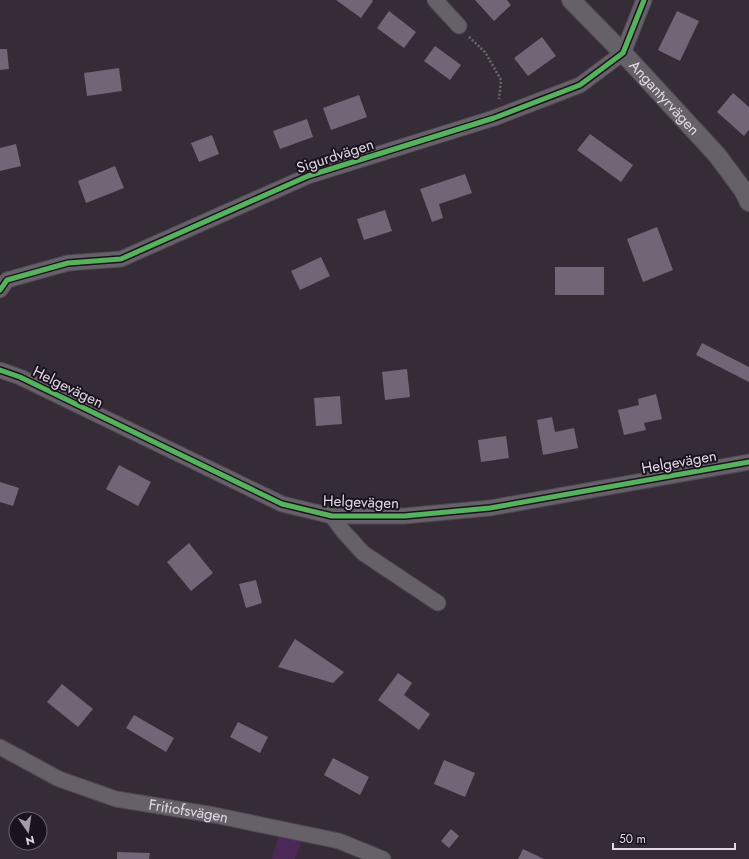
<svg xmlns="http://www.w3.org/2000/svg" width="749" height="859" viewBox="0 0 749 859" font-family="Jost,sans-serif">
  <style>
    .green { fill: #4b2857 }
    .building { fill: #726576 }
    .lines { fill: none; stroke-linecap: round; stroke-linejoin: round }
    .minor-casing { stroke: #504853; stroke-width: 17 }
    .tertiary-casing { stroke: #504853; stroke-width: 20 }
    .path { stroke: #6b656d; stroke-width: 2.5; stroke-dasharray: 2 2; stroke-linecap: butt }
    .minor { stroke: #666069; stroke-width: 15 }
    .tertiary { stroke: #666069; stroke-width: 18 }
    .cycleway-casing { stroke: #1a131d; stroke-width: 8 }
    .cycleway { stroke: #56b35d; stroke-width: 5 }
    .labels { text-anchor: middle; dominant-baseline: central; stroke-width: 4; stroke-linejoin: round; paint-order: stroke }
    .street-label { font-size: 15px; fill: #e2d8e6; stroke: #1a131d }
  </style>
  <rect width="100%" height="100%" fill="#352c38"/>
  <path class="green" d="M279,834L303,837L295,859H272Z"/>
  <path class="building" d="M336,0H372L373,1L361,18Z
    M475,0H507L511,5L494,21Z
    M389,11L416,32L404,48L377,28Z
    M677,11L699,21L680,61L658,50Z
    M542,37L556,56L528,76L514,58Z
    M435,46L461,65L450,80L424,61Z
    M0,49H7L9,69L0,70Z
    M119,68L122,91L87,96L84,73Z
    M733,93L749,107V130L744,136L717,112Z
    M359,95L367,117L331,130L323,108Z
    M307,119L313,137L280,149L273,131Z
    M590,134L633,165L621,182L577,150Z
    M212,135L219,154L199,162L191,143Z
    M16,144L21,166L0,171V148Z
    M115,166L124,188L86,203L78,181Z
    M465,174L472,193L439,204L443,218L432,222L420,189Z
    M385,210L392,231L364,240L357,219Z
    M657,227L673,270L643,282L627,239Z
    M321,257L330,276L300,290L291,271Z
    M555,267H604V295H555Z
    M702,343L749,367V382L696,355Z
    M407,369L410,397L385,400L382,372Z
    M656,394L662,419L644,423L646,430L624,435L618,410L639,405L638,399Z
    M340,396L342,424L316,426L314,398Z
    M552,417L555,432L574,428L578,448L543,455L537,420Z
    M506,436L509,458L481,462L478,440Z
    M119,465L151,482L138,506L106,489Z
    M0,482L19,488L13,506L0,502Z
    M189,543L213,573L191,591L167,562Z
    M256,580L262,603L246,608L239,584Z
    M295,639L344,672L333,683L278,667Z
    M398,673L412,683L404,695L430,714L419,730L378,700Z
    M62,684L93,709L78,727L47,702Z
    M134,715L174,738L166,752L126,728Z
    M238,722L268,737L260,753L230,737Z
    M333,758L369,777L360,795L324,775Z
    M444,760L475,773L465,797L434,784Z
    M451,829L459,836L449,848L441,841Z
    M523,849L544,859H518Z
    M117,852L150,853L149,859H117Z"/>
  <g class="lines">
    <defs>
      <g id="minor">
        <path d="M435,0L459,26"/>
        <path d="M0,290L7,280L68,263L121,259L308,176L494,118L580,85L623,53L644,0"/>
        <path d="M0,370L20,377L282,504L332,516H404L490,508L749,462"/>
        <path d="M332,516L343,531L363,553L438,603"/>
        <path id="s1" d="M0,747L59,779L116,799L214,815L339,841L383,859"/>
      </g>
      <g id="tertiary">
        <path id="s2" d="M571,0L623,53L717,155L743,190L749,202"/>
      </g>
    </defs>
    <use href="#minor" class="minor-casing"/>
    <use href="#tertiary" class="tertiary-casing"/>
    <path class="path" d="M469,37L485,52L501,80L499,99"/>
    <use href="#minor" class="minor"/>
    <use href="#tertiary" class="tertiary"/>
    <defs>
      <path id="cycleway" d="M0,290L7,280L68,263L121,259L308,176L494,118L580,85L623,53L644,0
        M0,370L20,377L282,504L332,516H404L490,508L749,462"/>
    </defs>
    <use href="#cycleway" class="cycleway-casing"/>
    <use href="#cycleway" class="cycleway"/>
  </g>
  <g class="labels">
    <g class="street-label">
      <text stroke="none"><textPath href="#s2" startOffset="135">Angantyrvägen</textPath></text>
      <text transform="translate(335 156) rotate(-18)">Sigurdvägen</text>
      <text transform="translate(68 387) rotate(26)">Helgevägen</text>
      <text transform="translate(679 462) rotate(-10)">Helgevägen</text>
      <text transform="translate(361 502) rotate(2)">Helgevägen</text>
      <text stroke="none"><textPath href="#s1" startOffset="201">Fritiofsvägen</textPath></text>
    </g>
  </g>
  <g transform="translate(28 831) rotate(167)"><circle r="19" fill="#1a131d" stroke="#6a626d"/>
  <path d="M0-3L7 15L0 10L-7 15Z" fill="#a59ca9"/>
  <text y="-6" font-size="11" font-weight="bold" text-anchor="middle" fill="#e2d8e6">N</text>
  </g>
  <path d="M613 843v6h122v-6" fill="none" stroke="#e2d8e6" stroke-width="2"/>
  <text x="619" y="843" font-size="12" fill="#e2d8e6" stroke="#1a131d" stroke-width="3" paint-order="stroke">50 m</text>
</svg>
